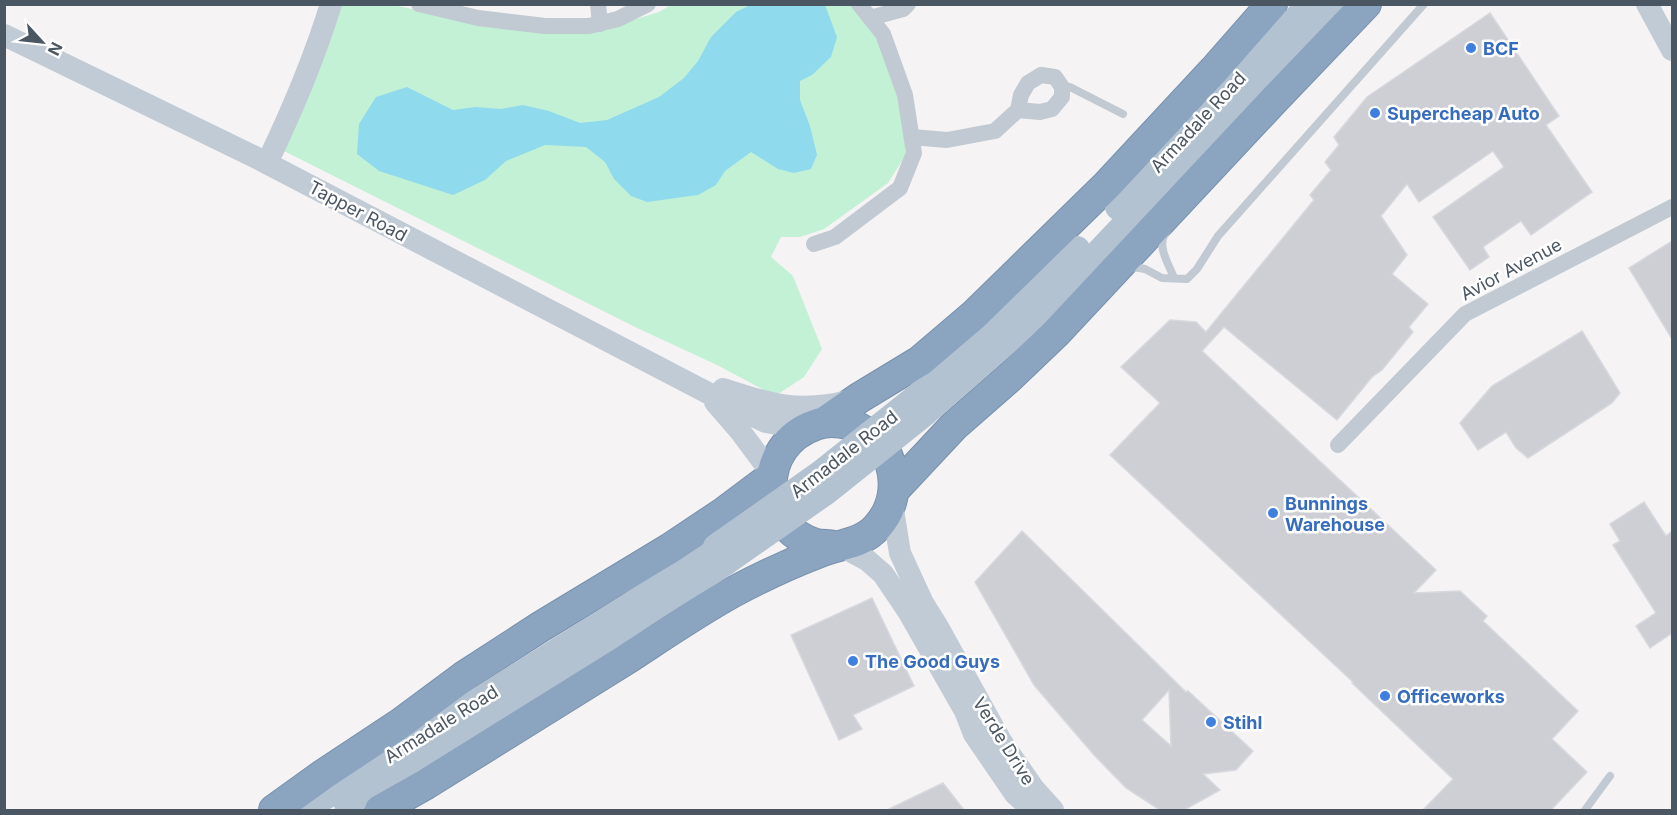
<svg xmlns="http://www.w3.org/2000/svg" width="1677" height="815" viewBox="0 0 1677 815" font-family="Inter,sans-serif">
  <style>
    .green { fill: #c3f1d5 }
    .water { fill: #90daee }
    .building { fill: #cdcfd5; stroke: #d7d9de; stroke-width: 1.5; fill-rule: evenodd }
    .lines { fill: none; stroke-linecap: round; stroke-linejoin: round }
    .highway-casing { stroke: #7690ad; stroke-width: 32 }
    .lane { stroke: #c1cad2; stroke-width: 8 }
    .street { stroke: #c1cad2; stroke-width: 16 }
    .secondary { stroke: #c1cbd6; stroke-width: 22 }
    .primary { stroke: #b3c2d1; stroke-width: 26 }
    .highway { stroke: #8ba5c1; stroke-width: 30 }
    .primary-bridge { stroke: #b3c2d1; stroke-width: 26 }
    .shop-dot { fill: #3f7fe0; stroke: #fff; stroke-width: 2 }
    .labels { text-anchor: middle; dominant-baseline: central; stroke-width: 5; stroke-linejoin: round; paint-order: stroke }
    .shop-label { font-size: 18px; font-weight: bold; fill: #366cbe; stroke: #fff; text-anchor: start }
    .street-label { font-size: 18px; fill: #4a5661; stroke: #fff }
  </style>
  <rect width="100%" height="100%" fill="#f5f3f3"/>
  <path class="green" d="M335,4L393,5L494,26L591,33L659,12L671,5H852L866,18L890,67L906,125L905,156L888,183L824,229L800,237H781L771,257L793,276L822,349L804,377L775,396L717,365L635,327L274,146Z"/>
  <path class="water" d="M750,5H825L837,37L831,57L812,75L800,81V100L810,126L817,155L811,169L794,173L778,169L751,152L725,171L716,185L698,195L647,202L631,196L614,179L605,162L586,147L545,145L506,161L485,180L453,195L379,171L357,154L359,124L376,97L407,87L453,110L475,107L501,109L523,105L549,111L580,123L607,120L659,97L684,78L698,61L711,37L736,12Z"/>
  <path class="building" d="M1490,13L1559,116L1546,125L1592,192L1531,235L1521,221L1483,247L1489,257L1470,270L1433,217L1504,167L1493,151L1419,202L1407,184L1381,216L1407,255L1392,274L1428,304L1409,327L1413,332L1382,370L1372,377L1337,420L1224,327L1202,351L1436,570L1414,593L1460,591L1487,616L1483,621L1578,711L1552,739L1587,772L1551,810H1423L1453,779L1352,683L1353,682L1110,455L1160,403L1121,367L1170,320L1196,322L1206,332L1314,200L1310,195L1331,170L1325,162L1339,145L1334,137L1367,97Z
    M1672,241V339L1629,268Z
    M1582,331L1620,393L1612,403L1528,458L1516,448L1506,432L1478,450L1460,423L1492,386Z
    M1644,502L1666,536L1672,531V633L1650,648L1636,626L1656,613L1613,545L1620,541L1610,524Z
    M1022,531L1186,692L1188,691L1253,751L1236,770L1203,774L1220,790L1184,810H1160L1126,788L1094,755L1034,685L975,582ZM1169,690L1171,746L1142,720Z
    M872,598L914,686L853,715L862,729L839,740L791,635Z
    M943,783L964,810H887Z"/>
  <g class="lines">
    <defs>
      <path id="highway" d="M823,423L859,398L920,361L974,315L1107,185L1214,70L1272,4
        M895,489L954,426L1011,376L1055,334L1274,100L1366,4
        M274,810L324,774L401,723L463,677L540,627L669,549L723,513L771,477
        M380,810L426,784C491,743 557,703 622,662C659,638 695,613 733,592C761,577 791,563 820,552C840,544 862,544 877,527C910,491 892,430 842,423C833,421 823,422 815,425C757,445 757,527 816,544C822,545 828,545 834,546"/>
    </defs>
    <use href="#highway" class="highway-casing"/>
    <path class="lane" d="M1062,87H1070L1123,114
      M1167,231C1155,245 1169,264 1174,278
      M1127,266L1145,269L1162,278L1187,279L1197,269L1218,236L1424,4
      M1585,810L1610,776"/>
    <path class="street" d="M419,4L478,18L545,26H589L618,19L648,4
      M598,4L600,24
      M870,18L903,9L908,4
      M912,137L947,140L995,131L1018,110L1021,95L1028,83L1041,75L1055,77L1062,87V97L1052,109L1040,112L1018,110
      M814,244L835,237L900,188L914,153L905,95L883,34L859,4
      M1338,445L1465,314L1672,207"/>
    <path class="secondary" d="M1647,4L1672,50
      M4,35L255,157L731,405L766,422L805,429
      M267,163C292,111 314,59 331,4
      M723,389C737,393 750,398 764,401C792,409 821,408 849,401
      M715,402L740,431L772,474
      M892,504L900,553L923,603L938,627L1001,741L1034,789L1053,810
      M839,545L867,560L883,574L908,611L965,711L974,734L1015,794L1033,810"/>
    <path class="primary" d="M1118,207L1310,4
      M914,399L1024,302L1077,249
      M925,413L1012,337L1078,274L1334,4
      M347,804L666,603L726,562
      M304,810L629,606L716,547"/>
    <use href="#highway" class="highway"/>
    <path class="primary-bridge" d="M716,547L821,473L914,399
      M726,562L826,492L925,413"/>
  </g>
  <g class="shop-dot">
    <circle cx="1471" cy="48" r="6"/>
    <circle cx="1375" cy="113" r="6"/>
    <circle cx="1273" cy="513" r="6"/>
    <circle cx="853" cy="661" r="6"/>
    <circle cx="1385" cy="696" r="6"/>
    <circle cx="1211" cy="722" r="6"/>
  </g>
  <g class="labels">
    <g class="shop-label">
      <text x="1483" y="48">BCF</text>
      <text x="1387" y="113">Supercheap Auto</text>
      <text x="1285" y="503">Bunnings<tspan x="1285" dy="21">Warehouse</tspan></text>
      <text x="865" y="661">The Good Guys</text>
      <text x="1397" y="696">Officeworks</text>
      <text x="1223" y="722">Stihl</text>
    </g>
    <g class="street-label">
      <text transform="translate(1198 122) rotate(-47)">Armadale Road</text>
      <text transform="translate(358 211) rotate(28)">Tapper Road</text>
      <text transform="translate(1511 269) rotate(-28)">Avior Avenue</text>
      <text transform="translate(844 454) rotate(-38)">Armadale Road</text>
      <text transform="translate(441 724) rotate(-32)">Armadale Road</text>
      <text transform="translate(1004 741) rotate(58)">Verde Drive</text>
    </g>
  </g>
  <rect width="1677" height="815" fill="none" stroke="#4a5661" stroke-width="12"/>
  <g transform="translate(42 42) rotate(117)" stroke="#ffffff" stroke-width="4.5" paint-order="stroke">
  <path d="M0-4.5L10 22L0 15L-10 22Z" fill="#4a5661"/>
  <text y="-9" font-size="16" font-weight="bold" text-anchor="middle" fill="#4a5661">N</text>
  </g>
</svg>
